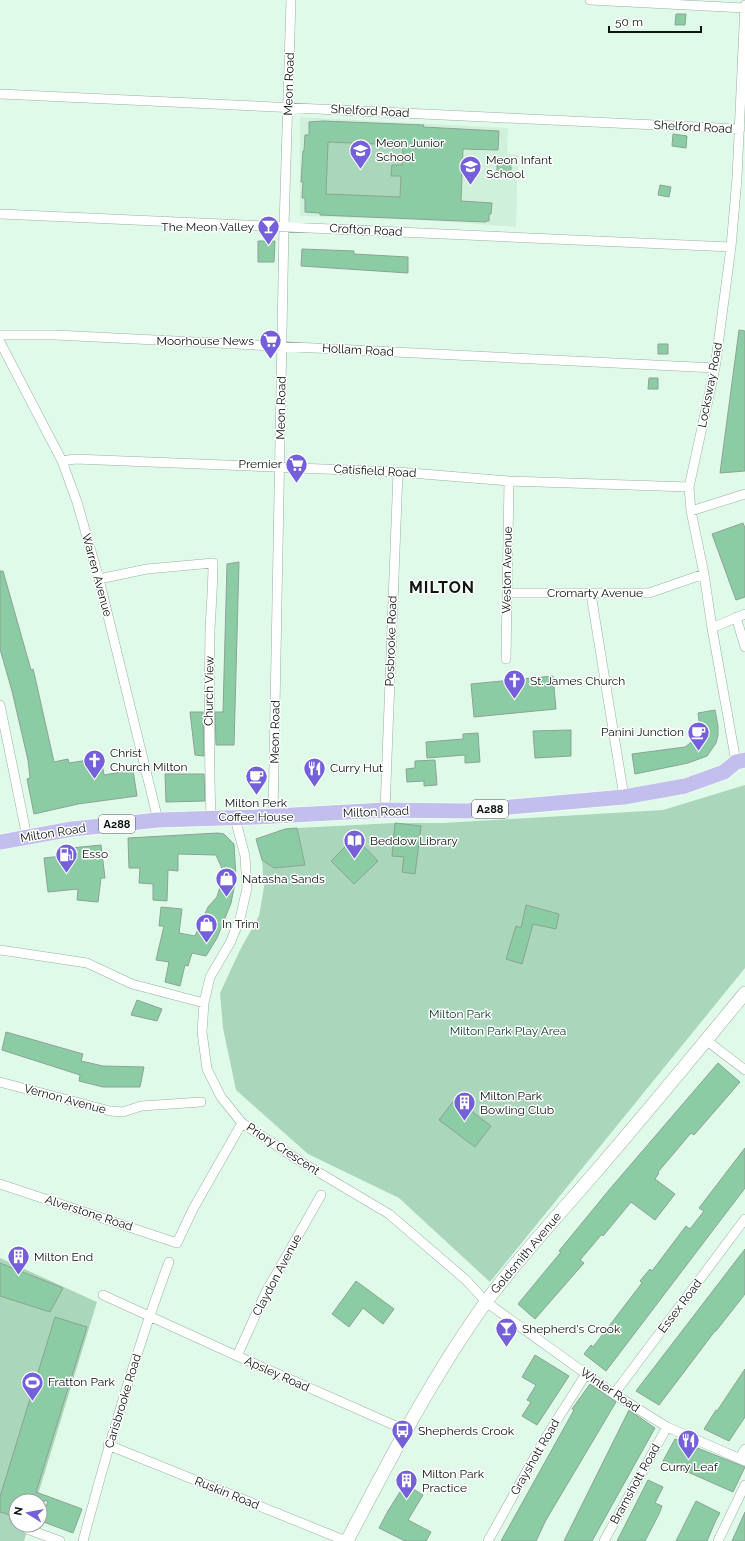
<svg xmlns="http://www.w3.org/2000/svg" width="745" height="1541" viewBox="0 0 745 1541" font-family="Raleway,sans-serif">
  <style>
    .built { fill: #cff1db }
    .green { fill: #aad6bb }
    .building { fill: #8bcca5; stroke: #8ba394; fill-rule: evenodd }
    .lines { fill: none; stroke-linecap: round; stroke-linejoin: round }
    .minor-casing { stroke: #98b1a1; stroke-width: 10 }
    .secondary-casing { stroke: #98b1a1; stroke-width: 14 }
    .primary-casing { stroke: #fff; stroke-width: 16 }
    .minor { stroke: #fff; stroke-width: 9 }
    .secondary { stroke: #fff; stroke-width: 13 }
    .primary { stroke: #c2bfed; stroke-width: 15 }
    .labels { text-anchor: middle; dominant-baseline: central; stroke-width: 3; stroke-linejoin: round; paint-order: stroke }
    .shield { fill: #fff; stroke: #565c58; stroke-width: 1 }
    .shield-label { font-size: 11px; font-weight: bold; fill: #0d1610 }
    .street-label { font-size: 12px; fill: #0d1610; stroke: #fff }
    .poi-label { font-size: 12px; fill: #0d1610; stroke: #fff; text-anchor: start }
    .park-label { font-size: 12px; fill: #053c23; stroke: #fff }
    .district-label { font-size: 16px; font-weight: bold; letter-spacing: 1px; fill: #0d1610; stroke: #fff }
  </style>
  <rect width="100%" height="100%" fill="#e0fae9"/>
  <path class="built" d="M300,117L508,128L507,154L518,155L516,227L420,220L300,216Z"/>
  <path class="green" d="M328,142L403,145L400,197L326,194Z
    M745,785V968L490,1282L399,1198L308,1154L236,1090L223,1028L220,993L240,950L259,916L264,887L262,860L274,868L305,865L297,828L395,823H443L663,810Z
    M0,1258L97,1302L36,1501H16V1525H29L24,1541H0Z"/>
  <path class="building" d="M676,14H686L685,25H675Z
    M323,121L424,125L423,127L499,131L498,150L463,149L461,201L492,203L491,214H489V221H486V222L320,215V213L305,212V198H302L303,182H301L303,151H304L305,135H309V122ZM328,142L403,145L402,165H392L391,176H401L400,197L326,194Z
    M673,134L687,136L686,148L672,146Z
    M497,162H511V175H497Z
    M660,185L671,187L669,197L658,195Z
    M258,241H275L274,262H258Z
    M302,249L354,251V254L408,257V273L301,266Z
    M739,330L745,331V471L720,473Z
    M658,344H668V354H658Z
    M649,378H658V389H648Z
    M743,523L745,528V597L736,600L712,534Z
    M239,562L234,745H216L215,712H223L227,564Z
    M0,571H3L31,670L33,669L35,677L54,762L68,759L69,763L101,758L104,775L133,770L137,796L78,804L34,814L27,779L30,778L28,760L12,691L0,649Z
    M553,676L556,709L474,717L471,684Z
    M715,710L718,726V735L716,743L707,756L688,763L635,774L632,754L685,747L693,741L696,736L699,721L698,713Z
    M190,712H203L204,756L195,755Z
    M571,730V756L535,758L533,731Z
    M478,733L480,762L465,763V755L427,758L426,742L463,739V734Z
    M435,760L437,785L424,786V781L407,782L406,769L415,768V761Z
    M165,774H204L205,801L166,802Z
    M395,823L421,826L415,874L402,872L404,857L392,856Z
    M297,828L305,865L274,868L262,860L256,839L285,829Z
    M218,833L224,834L234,844L236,878L231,903L217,938L206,956L192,953L188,966L185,965L180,986L165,982L169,962L156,960L164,926H159L161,907L182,909L179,933L195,936L208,907L217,897L224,873L216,855L178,854V871L168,870L167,901L153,900V884L139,883L140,868H129L128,838Z
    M355,837L378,861L354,884L331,861Z
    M101,845L105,878H101L98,902L77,900L78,889L48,892L44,858L71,855V848Z
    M526,905L559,914L556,929L533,924L522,964L506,959L516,926L521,928Z
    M137,1000L162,1009L157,1021L131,1015Z
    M6,1032L83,1054L81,1061L103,1066L144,1067L140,1087H103L79,1081L80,1075L2,1050Z
    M718,1063L740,1082L694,1135L691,1133L658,1172L659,1173L655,1179L675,1194L655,1220L631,1202L603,1236L602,1234L580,1260L584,1263L535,1319L518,1304L561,1252L559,1251L609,1190Z
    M455,1099L491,1126L475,1147L439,1120Z
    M745,1148V1188L606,1371L584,1354L591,1345L593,1347L642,1283L640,1281L650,1269L652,1271L686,1226L690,1229L704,1211L699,1208Z
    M745,1249V1294L716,1331H715L659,1405L636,1391Z
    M0,1263L63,1288L50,1312L0,1296Z
    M356,1281L394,1309L383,1324L363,1308L349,1327L332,1314Z
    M55,1317L87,1327L36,1492L82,1509L73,1533L41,1521L48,1501H16V1517L0,1512V1497Z
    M535,1355L569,1376L537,1425L522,1416L531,1402L527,1400L536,1385L522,1377Z
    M745,1369V1417L729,1441L704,1429L716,1410L717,1411Z
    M590,1384L616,1402L546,1520L536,1541H501L574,1410L572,1409Z
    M629,1410L655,1428L592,1541H564Z
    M675,1439L745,1467L733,1492L663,1461Z
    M648,1480L663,1487L655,1503L662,1506L659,1514L645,1541H617Z
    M405,1484L423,1495L408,1520L431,1532L426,1541H405L379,1528L388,1511Z
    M696,1501L720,1513L716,1520L707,1541H676Z
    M745,1512V1541H732Z"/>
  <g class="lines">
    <defs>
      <path id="minor" d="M590,0L745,8
        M0,94L740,129
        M0,214L731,247
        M0,335H55L715,368
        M0,342L62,461L77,502L99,579L158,820
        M62,461L75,459L398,472L509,481L689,487
        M691,511L745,494
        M99,579L147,569L213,563C213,586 211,608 210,630C209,693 209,756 211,819
        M507,593H649L704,574
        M591,594L624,797
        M736,617L745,647
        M712,628L745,614
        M506,659L509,481
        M0,705L27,837
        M736,762L712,628L704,574L691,511L689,487L715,368L731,247L737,178L745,5
        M385,810L398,472
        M273,816L284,226L291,0
        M235,818L245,856L247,888L240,919L230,943L210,977L204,1003L202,1032L207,1069L221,1097L242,1123L303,1163L389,1214L466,1280L486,1302L614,1394L667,1427L745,1461
        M0,950L87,963L132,984L204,1003
        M706,1040L745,1070
        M0,1082L110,1111L123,1112L141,1106L201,1102
        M0,1184L177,1243L193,1209L242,1123
        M103,1295L237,1356L405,1430
        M237,1356L266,1292L321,1195
        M614,1394L745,1219
        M108,1445L346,1541
        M739,1459L745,1449
        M27,1529L60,1541
        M83,1541C108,1447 135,1353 169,1262
        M488,1541L543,1442L586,1374
        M604,1541L667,1427
        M718,1541L745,1485"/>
      <path id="secondary" d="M347,1541C390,1459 432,1377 486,1302C518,1258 556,1218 592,1176C644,1116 695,1054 745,993"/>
      <path id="primary" d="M0,842L72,829L158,820L256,817L385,810L467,811L624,797L685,786L724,772L736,762L745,760"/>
    </defs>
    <use href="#minor" class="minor-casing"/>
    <use href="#secondary" class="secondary-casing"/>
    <use href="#primary" class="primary-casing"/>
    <use href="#minor" class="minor"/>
    <use href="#secondary" class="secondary"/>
    <use href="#primary" class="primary"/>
  </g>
  <defs>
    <symbol id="school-pin" viewBox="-11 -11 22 30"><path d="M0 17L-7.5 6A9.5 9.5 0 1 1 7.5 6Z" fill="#7360da" stroke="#fff"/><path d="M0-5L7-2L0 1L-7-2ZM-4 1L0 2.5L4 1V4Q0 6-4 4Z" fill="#fff"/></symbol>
    <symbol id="bar-pin" viewBox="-11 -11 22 30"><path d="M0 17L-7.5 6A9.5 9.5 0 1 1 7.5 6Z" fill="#7360da" stroke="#fff"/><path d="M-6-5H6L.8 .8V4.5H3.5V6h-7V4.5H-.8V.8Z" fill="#fff"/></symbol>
    <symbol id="supermarket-pin" viewBox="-11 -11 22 30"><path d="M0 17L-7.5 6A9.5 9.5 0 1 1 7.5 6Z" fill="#7360da" stroke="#fff"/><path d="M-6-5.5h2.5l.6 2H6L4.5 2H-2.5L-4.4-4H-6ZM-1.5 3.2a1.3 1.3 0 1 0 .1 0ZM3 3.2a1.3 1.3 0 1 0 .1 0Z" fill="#fff"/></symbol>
    <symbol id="church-pin" viewBox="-11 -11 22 30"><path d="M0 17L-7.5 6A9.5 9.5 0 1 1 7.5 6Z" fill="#7360da" stroke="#fff"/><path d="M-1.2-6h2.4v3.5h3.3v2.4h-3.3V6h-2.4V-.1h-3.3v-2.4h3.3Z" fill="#fff"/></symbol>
    <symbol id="cafe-pin" viewBox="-11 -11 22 30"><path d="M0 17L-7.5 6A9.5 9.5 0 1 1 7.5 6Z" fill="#7360da" stroke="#fff"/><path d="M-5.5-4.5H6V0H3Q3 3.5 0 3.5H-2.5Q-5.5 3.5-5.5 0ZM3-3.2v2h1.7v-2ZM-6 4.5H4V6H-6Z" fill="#fff"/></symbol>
    <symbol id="restaurant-pin" viewBox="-11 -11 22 30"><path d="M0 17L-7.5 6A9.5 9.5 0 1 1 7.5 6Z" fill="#7360da" stroke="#fff"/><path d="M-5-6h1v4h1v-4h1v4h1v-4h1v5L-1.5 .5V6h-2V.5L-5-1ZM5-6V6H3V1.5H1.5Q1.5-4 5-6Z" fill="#fff"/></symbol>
    <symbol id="library-pin" viewBox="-11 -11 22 30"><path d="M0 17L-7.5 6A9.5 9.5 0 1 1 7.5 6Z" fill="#7360da" stroke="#fff"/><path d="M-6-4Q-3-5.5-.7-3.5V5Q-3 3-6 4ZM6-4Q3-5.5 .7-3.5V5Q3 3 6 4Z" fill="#fff"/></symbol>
    <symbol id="fuel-pin" viewBox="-11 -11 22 30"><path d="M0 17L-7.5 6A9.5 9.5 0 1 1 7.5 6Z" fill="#7360da" stroke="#fff"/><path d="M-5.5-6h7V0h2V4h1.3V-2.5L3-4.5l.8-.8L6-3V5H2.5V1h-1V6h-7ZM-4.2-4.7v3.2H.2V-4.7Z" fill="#fff"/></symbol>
    <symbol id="shop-pin" viewBox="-11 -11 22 30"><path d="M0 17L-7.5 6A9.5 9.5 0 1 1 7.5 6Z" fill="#7360da" stroke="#fff"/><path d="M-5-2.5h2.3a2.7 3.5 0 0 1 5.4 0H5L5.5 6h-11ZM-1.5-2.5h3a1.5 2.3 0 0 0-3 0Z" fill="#fff"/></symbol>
    <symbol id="building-pin" viewBox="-11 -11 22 30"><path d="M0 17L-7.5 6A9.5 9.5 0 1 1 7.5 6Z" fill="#7360da" stroke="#fff"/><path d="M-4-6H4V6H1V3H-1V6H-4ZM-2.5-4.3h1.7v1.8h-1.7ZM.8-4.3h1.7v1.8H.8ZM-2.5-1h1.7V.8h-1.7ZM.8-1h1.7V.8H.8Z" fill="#fff"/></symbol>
    <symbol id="stadium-pin" viewBox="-11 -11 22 30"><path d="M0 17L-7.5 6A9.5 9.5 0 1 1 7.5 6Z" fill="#7360da" stroke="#fff"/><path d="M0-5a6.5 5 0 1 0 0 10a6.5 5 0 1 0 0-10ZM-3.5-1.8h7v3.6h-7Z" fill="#fff"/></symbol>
    <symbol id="bus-pin" viewBox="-11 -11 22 30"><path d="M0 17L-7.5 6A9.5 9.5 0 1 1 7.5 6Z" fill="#7360da" stroke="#fff"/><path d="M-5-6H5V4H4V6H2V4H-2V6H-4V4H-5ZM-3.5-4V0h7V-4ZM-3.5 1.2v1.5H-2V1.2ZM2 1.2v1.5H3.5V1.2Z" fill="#fff"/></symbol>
  </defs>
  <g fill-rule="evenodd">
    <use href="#school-pin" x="348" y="138" width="25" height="34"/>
    <use href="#school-pin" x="458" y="154" width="25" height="34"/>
    <use href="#bar-pin" x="256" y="214" width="25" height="34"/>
    <use href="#supermarket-pin" x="258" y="328" width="25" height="34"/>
    <use href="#supermarket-pin" x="284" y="452" width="25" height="34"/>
    <use href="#church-pin" x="502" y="668" width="25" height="34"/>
    <use href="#cafe-pin" x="686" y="720" width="25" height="34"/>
    <use href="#church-pin" x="82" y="748" width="25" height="34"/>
    <use href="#restaurant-pin" x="302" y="756" width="25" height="34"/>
    <use href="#cafe-pin" x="244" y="764" width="25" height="34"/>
    <use href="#library-pin" x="342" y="828" width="25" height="34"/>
    <use href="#fuel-pin" x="54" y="842" width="25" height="34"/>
    <use href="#shop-pin" x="214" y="866" width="25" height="34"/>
    <use href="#shop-pin" x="194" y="912" width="25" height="34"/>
    <use href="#building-pin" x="452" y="1090" width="25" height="34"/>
    <use href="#building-pin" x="6" y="1244" width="25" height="34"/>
    <use href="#bar-pin" x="494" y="1316" width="25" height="34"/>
    <use href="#stadium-pin" x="20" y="1370" width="25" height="34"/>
    <use href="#bus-pin" x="390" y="1418" width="25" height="34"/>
    <use href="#restaurant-pin" x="676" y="1428" width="25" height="34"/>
    <use href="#building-pin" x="394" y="1468" width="25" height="34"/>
  </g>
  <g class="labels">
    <g class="shield">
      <rect x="472" y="800" width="36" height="18" rx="3"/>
      <rect x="99" y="815" width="36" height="18" rx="3"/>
    </g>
    <g class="shield-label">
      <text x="490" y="809">A288</text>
      <text x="117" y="824">A288</text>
    </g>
    <g class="street-label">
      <text transform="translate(289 84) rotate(-88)">Meon Road</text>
      <text transform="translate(370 111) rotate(3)">Shelford Road</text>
      <text transform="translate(693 127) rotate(3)">Shelford Road</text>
      <text transform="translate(366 230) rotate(3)">Crofton Road</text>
      <text transform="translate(358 350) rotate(3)">Hollam Road</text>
      <text transform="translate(710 385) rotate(-79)">Locksway Road</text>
      <text transform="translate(281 408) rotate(-89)">Meon Road</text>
      <text transform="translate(375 471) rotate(3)">Catisfield Road</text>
      <text transform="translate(507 570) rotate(-89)">Weston Avenue</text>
      <text transform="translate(97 575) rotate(75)">Warren Avenue</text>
      <text x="595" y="593">Cromarty Avenue</text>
      <text transform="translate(391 641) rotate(-88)">Posbrooke Road</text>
      <text transform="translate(209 691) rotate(-89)">Church View</text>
      <text transform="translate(275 732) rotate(-89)">Meon Road</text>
      <text transform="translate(376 812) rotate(-2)">Milton Road</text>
      <text transform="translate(53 833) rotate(-9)">Milton Road</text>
      <text transform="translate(65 1099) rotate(15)">Vernon Avenue</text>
      <text transform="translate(283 1149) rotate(33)">Priory Crescent</text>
      <text transform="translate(89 1213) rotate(18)">Alverstone Road</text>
      <text transform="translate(526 1253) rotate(-50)">Goldsmith Avenue</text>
      <text transform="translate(277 1275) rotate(-62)">Claydon Avenue</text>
      <text transform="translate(680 1306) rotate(-53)">Essex Road</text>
      <text transform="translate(277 1374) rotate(24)">Apsley Road</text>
      <text transform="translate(610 1390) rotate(34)">Winter Road</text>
      <text transform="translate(123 1401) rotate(-73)">Carisbrooke Road</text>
      <text transform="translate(535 1457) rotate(-60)">Grayshott Road</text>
      <text transform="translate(635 1484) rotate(-61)">Bramshott Road</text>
      <text transform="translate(227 1493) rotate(22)">Ruskin Road</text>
    </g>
    <g class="poi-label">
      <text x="376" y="143">Meon Junior<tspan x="376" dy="14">School</tspan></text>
      <text x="486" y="160">Meon Infant<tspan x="486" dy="14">School</tspan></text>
      <text x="254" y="227" text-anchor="end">The Meon Valley</text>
      <text x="254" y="341" text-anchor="end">Moorhouse News</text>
      <text x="282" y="464" text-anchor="end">Premier</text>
      <text x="530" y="681">St. James Church</text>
      <text x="684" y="732" text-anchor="end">Panini Junction</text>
      <text x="110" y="753">Christ<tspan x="110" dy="14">Church Milton</tspan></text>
      <text x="330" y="768">Curry Hut</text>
      <text x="256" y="803" text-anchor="middle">Milton Perk<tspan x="256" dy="14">Coffee House</tspan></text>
      <text x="370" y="841">Beddow Library</text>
      <text x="82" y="854">Esso</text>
      <text x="242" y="879">Natasha Sands</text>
      <text x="222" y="924">In Trim</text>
      <text x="480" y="1096">Milton Park<tspan x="480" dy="14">Bowling Club</tspan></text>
      <text x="34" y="1257">Milton End</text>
      <text x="522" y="1329">Shepherd's Crook</text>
      <text x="48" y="1382">Fratton Park</text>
      <text x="418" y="1431">Shepherds Crook</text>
      <text x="689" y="1467" text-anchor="middle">Curry Leaf</text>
      <text x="422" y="1474">Milton Park<tspan x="422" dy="14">Practice</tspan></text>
    </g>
    <g class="park-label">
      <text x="460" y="1014">Milton Park</text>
      <text x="508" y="1031">Milton Park Play Area</text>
    </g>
    <g class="district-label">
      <text x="442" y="587">MILTON</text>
    </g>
  </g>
  <g transform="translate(28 1513) rotate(281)"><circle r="19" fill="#ffffff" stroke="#9ea29f"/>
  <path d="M0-3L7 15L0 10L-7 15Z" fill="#7360da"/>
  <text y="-6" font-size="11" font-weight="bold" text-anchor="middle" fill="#0d1610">N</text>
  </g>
  <path d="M609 26v6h92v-6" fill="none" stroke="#0d1610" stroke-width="2"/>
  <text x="615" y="26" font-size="12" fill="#0d1610" stroke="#ffffff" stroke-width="3" paint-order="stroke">50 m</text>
</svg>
